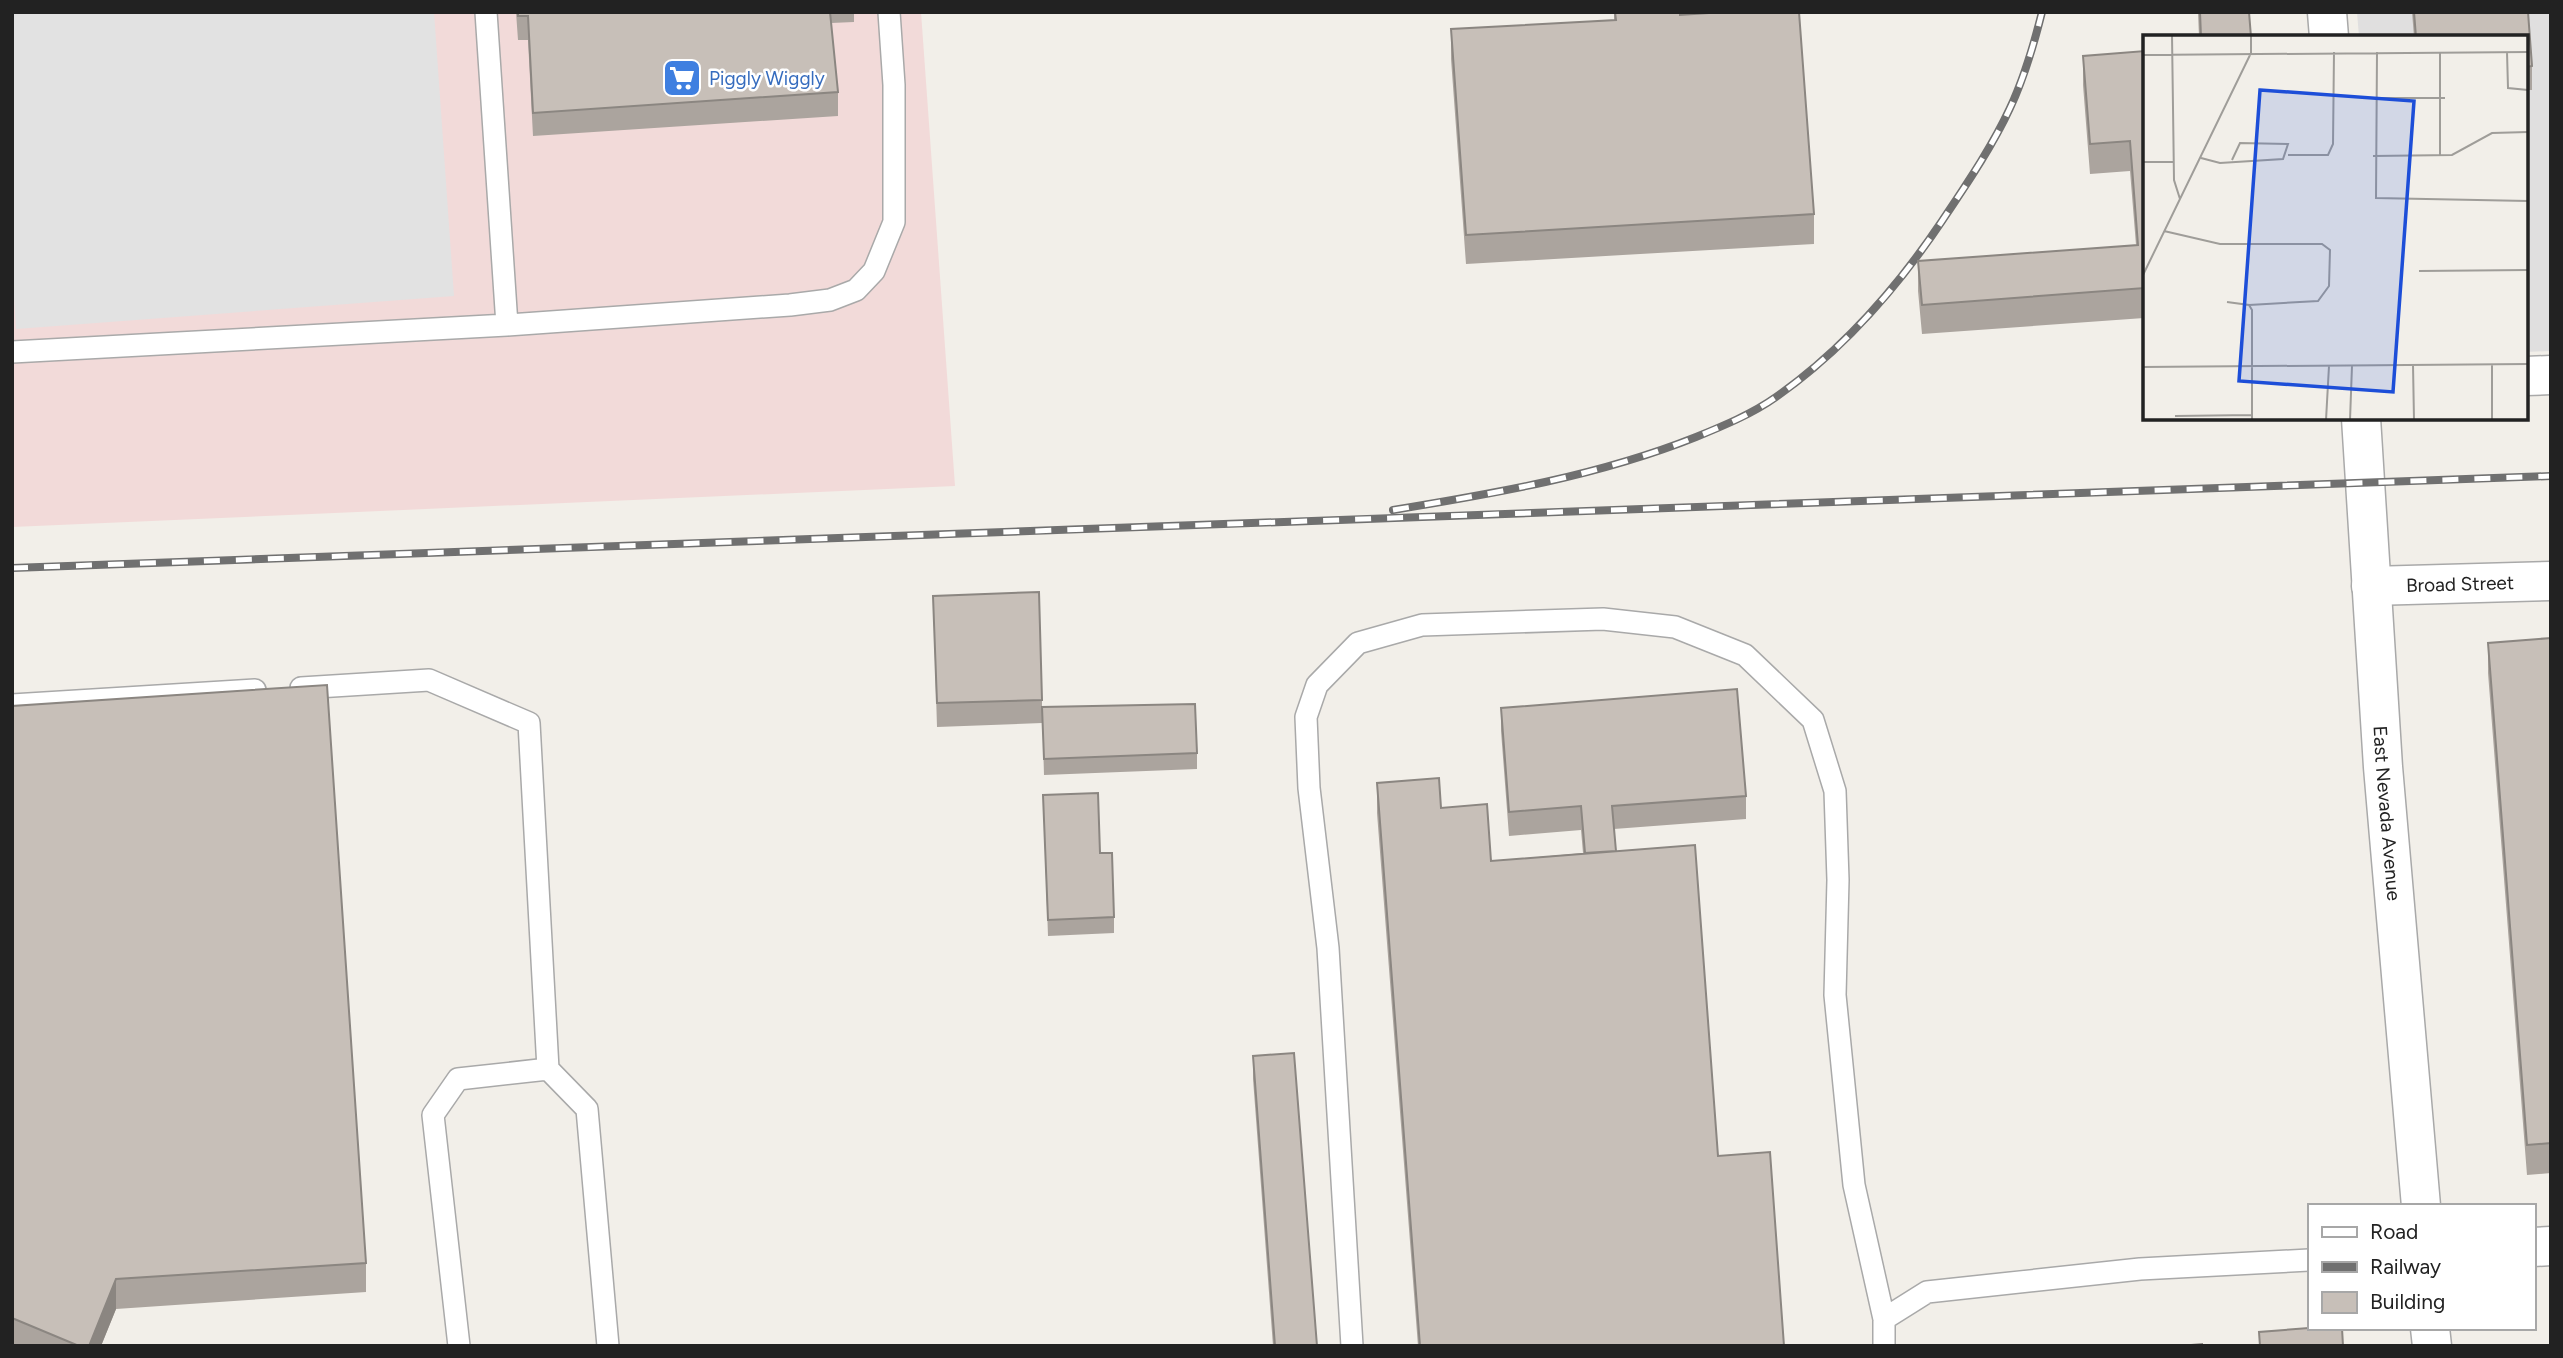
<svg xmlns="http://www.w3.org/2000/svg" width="2563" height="1358" viewBox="0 0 2563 1358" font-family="Figtree,sans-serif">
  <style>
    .residential { fill: #e0dfdf }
    .commercial { fill: #f2dad9 }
    .parking { fill: #e2e2e2 }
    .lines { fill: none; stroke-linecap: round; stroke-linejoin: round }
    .lane-casing { stroke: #a9a9a9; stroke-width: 24 }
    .street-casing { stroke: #a9a9a9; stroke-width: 41 }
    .lane { stroke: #fff; stroke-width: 21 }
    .street { stroke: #fff; stroke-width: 38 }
    .rail-casing { stroke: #707070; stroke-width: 8 }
    .rail { stroke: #fff; stroke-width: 5; stroke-dasharray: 16; stroke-linecap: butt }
    .wall { fill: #aba49e }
    .shaded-wall { fill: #8b8681 }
    .building { fill: #c7bfb8; stroke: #8b8681; stroke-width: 2 }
    .labels { text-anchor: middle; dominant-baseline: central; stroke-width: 5; stroke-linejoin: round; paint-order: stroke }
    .shop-label { font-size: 19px; fill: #366cbe; stroke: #fff; text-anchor: start }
    .street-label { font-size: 19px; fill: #222; stroke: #fff }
    .inset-road { fill: none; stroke: #9f9d99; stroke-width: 2 }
    .view { fill: #1d4ed8; fill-opacity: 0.15; stroke: #1d4ed8; stroke-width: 3.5 }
    .inset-edge { fill: none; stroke: #222; stroke-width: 3.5 }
  </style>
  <rect width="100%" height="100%" fill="#f2efe9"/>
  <path class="residential" d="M2357,12H2551V351L2526,352V37H2359Z"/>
  <path class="commercial" d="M12,12H921L955,486L12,527Z"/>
  <path class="parking" d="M12,12H434L454,296L16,329L12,268Z"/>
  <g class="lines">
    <defs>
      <path id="lane" d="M486,12L507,325
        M12,352L507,325L790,305L830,300L856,290L874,271L894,222V85L889,12
        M301,688L429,680L529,723L548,1069
        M12,705L255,690
        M459,1346L433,1115L458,1079L548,1069L587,1109L608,1346
        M1352,1346L1328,948L1309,788L1306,717L1317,685L1358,643L1422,625L1603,619L1675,627L1745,655L1813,720L1835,791L1838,880L1835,995L1854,1185L1884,1319
        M1884,1346V1319L1927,1292L2140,1269L2309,1260"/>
      <g id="street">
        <path d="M2327,12L2329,37"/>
        <path d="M2526,376L2551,375"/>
        <path id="s1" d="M2361,418L2383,767L2421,1206"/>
        <path id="s2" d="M2371,586L2551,581"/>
        <path d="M2533,1247L2551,1246"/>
        <path d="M2430,1328L2432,1346"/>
      </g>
    </defs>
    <use href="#lane" class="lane-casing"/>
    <use href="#street" class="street-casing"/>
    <use href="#lane" class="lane"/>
    <use href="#street" class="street"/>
    <defs>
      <path id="rail" d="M1393,510C1496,493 1598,476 1696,437C1723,426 1752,414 1776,397C1843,350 1897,288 1942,221C1966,185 1992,147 2010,108C2024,78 2034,44 2042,12
        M12,568L2551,476"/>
    </defs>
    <use href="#rail" class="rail-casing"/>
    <use href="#rail" class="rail"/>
  </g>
  <path class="wall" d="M516,12H854V22L831,23L838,92V116L533,136L528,40H518Z
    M1614,12H1680V15L1814,214V244L1466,264L1451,59V29L1614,20Z
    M2198,12H2249L2251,37H2199Z
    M2412,12H2528L2532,66V90H2526V37H2414Z
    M2145,51V333L2144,318L1922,334L1918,291V261L2136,245L2130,171L2090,174L2083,85V56Z
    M933,596L1042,700V723L937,727Z
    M2551,638V1173L2527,1175L2488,673V643Z
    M12,706L366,1263V1292L116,1309L101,1346H12Z
    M1042,707L1197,753V769L1044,775Z
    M1501,708L1746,796V819L1614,829L1616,851L1718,1156L1784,1346H1418L1377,813V783L1441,808L1491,861L1583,853L1581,830L1509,836L1501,731Z
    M1043,795L1100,853L1114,917V933L1048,936Z
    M1253,1056L1317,1346H1273L1253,1079Z"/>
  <path class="shaded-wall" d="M116,1279V1309L101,1346H89Z"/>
  <path class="building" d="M518,12H830L838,92L533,113L528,16H518Z
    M1615,12H1680V15L1724,12H1799L1814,214L1466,235L1451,29L1616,20Z
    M2200,12H2249L2251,37H2201Z
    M2414,12H2528L2532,66L2526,67V37H2416Z
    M2145,51V303L2144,288L1922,305L1918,261L2138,245L2130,141L2090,144L2083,56Z
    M1039,592L1042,700L937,703L933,596Z
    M2551,638V1143L2527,1145L2488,643Z
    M327,685L366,1263L116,1279L89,1346H79L12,1318V706Z
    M1737,689L1746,796L1612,806L1616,851L1585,853L1581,806L1509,812L1501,708Z
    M1195,704L1197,753L1044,759L1042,707Z
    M1439,778L1441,808L1487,804L1491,861L1695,845L1718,1156L1770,1152L1784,1346H1420L1377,783Z
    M1098,793L1100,853H1112L1114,917L1048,920L1043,795Z
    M1294,1053L1317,1346H1275L1253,1056Z
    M2309,1328H2342L2343,1346H2260L2259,1332Z
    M2202,1344V1346H2179Z"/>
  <defs>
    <symbol id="supermarket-square" viewBox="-11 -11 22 22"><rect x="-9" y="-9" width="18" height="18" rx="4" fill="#3f7fe0" stroke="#fff"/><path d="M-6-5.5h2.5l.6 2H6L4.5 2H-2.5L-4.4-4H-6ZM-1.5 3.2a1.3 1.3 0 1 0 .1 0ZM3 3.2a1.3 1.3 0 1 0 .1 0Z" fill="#fff"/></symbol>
  </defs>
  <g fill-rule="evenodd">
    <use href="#supermarket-square" x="660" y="56" width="44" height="44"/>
  </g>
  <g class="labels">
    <g class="shop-label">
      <text x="709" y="78">Piggly Wiggly</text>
    </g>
    <g class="street-label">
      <text stroke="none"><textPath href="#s2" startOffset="89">Broad Street</textPath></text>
      <text stroke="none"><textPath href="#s1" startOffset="396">East Nevada Avenue</textPath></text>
    </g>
  </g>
  <g transform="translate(2143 35)">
    <rect width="385" height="385" fill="#f2efe9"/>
    <path class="inset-road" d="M29,0L31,145L37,164M234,17L233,163L385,166M364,17L365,53L385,55M0,20L385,17M231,63H302M145,120H185L190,109L191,17M230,121L309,120L349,98L385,97M297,121V17M58,123L77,128L140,124L145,109L97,108L89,125M0,127H30M21,196L77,209H179L187,215L186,251L175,266L106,270M276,236L385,235M0,240L108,18V0M84,267L106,270L109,275V385M270,330L271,385M349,330V385M0,332L385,329M32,381L109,380M183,385L186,331M207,385L209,331"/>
    <path class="view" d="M117,55L271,66L250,357L96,346Z"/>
    <rect width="385" height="385" class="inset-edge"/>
  </g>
  <rect width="2563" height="1358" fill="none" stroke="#222222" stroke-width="28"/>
  <rect x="2308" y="1204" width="228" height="126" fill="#ffffff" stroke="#a7a7a7" stroke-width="2"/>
  <rect x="2322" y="1227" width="35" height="10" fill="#ffffff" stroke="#a7a7a7" stroke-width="2"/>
  <text x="2370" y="1239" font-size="21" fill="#222222">Road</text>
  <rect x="2322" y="1262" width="35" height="10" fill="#707070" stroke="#a7a7a7" stroke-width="2"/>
  <text x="2370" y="1274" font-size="21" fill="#222222">Railway</text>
  <rect x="2322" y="1292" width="35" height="21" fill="#c7bfb8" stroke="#a7a7a7" stroke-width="2"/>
  <text x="2370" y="1309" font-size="21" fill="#222222">Building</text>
</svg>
